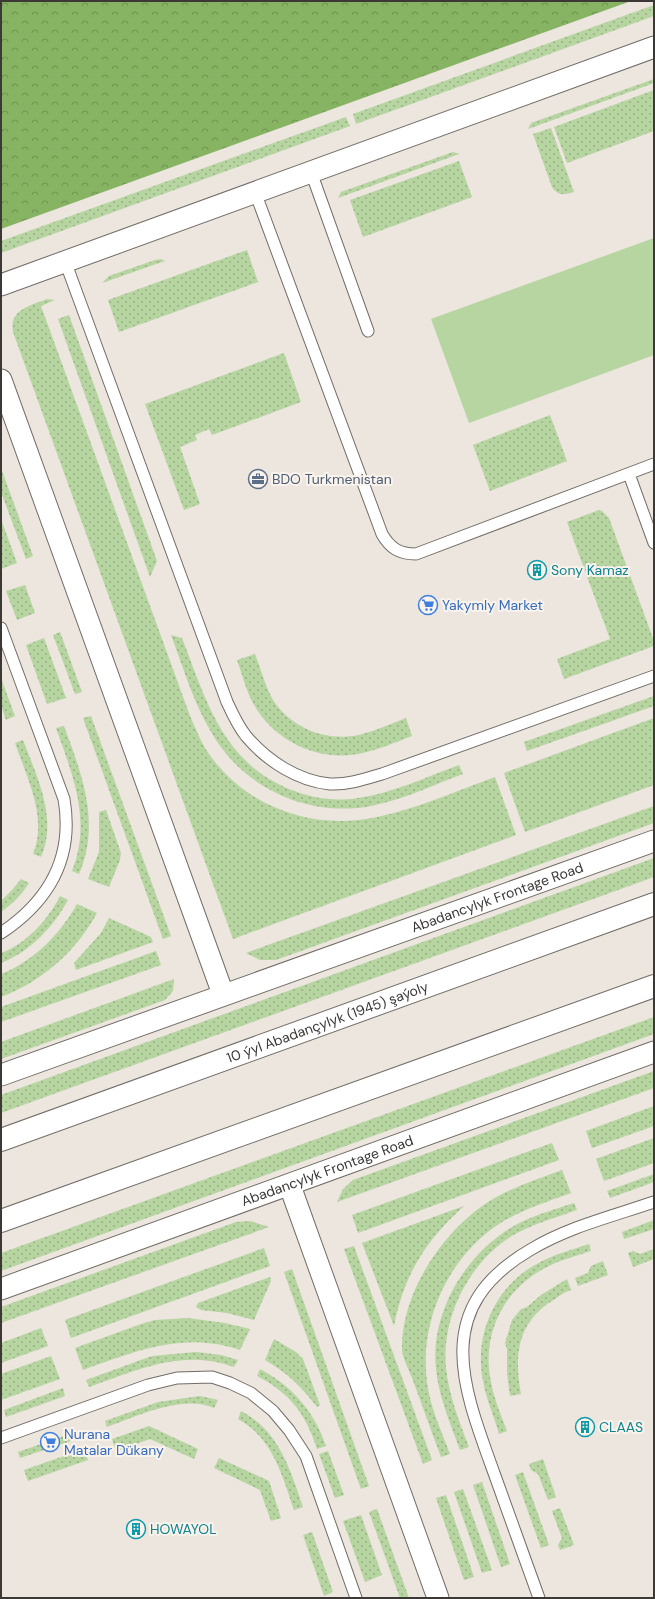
<svg xmlns="http://www.w3.org/2000/svg" width="655" height="1599" viewBox="0 0 655 1599" font-family="'DM Sans',sans-serif">
  <style>
    .grass { fill: url(#grass-dots) }
    .forest { fill: url(#forest-crowns) }
    .garden { fill: #b6d5a0 }
    .lines { fill: none; stroke-linecap: round; stroke-linejoin: round }
    .lane-casing { stroke: #726c67; stroke-width: 13 }
    .street-casing { stroke: #726c67; stroke-width: 23 }
    .primary-casing { stroke: #726c67; stroke-width: 24 }
    .lane { stroke: #fff; stroke-width: 11 }
    .street { stroke: #fff; stroke-width: 21 }
    .primary { stroke: #fff; stroke-width: 22 }
    .labels { text-anchor: middle; dominant-baseline: central; stroke-width: 4; stroke-linejoin: round; paint-order: stroke }
    .service-label { font-size: 14px; fill: #4e5e75; stroke: #f9f3ec; text-anchor: start }
    .culture-label { font-size: 14px; fill: #0d838f; stroke: #f9f3ec; text-anchor: start }
    .shop-label { font-size: 14px; fill: #366cbe; stroke: #f9f3ec; text-anchor: start }
    .street-label { font-size: 14px; fill: #3b3836; stroke: #f9f3ec }
  </style>
  <defs>
    <pattern id="grass-dots" width="8" height="8" patternUnits="userSpaceOnUse"><rect width="8" height="8" fill="#b6d5a0"/><path d="M2 2h.1M6 6h.1" fill="none" stroke="#95ae83" stroke-width="1.8" stroke-linecap="round"/></pattern>
    <pattern id="forest-crowns" width="20" height="18" patternUnits="userSpaceOnUse"><rect width="20" height="18" fill="#87b463"/><path d="M2 6a3 3 0 1 1 6 0M12 15a3 3 0 1 1 6 0" fill="none" stroke="#709352"/></pattern>
  </defs>
  <rect width="100%" height="100%" fill="#ece6df"/>
  <path class="grass" d="M654,5V16L356,124L353,114Z
    M654,79V83L528,129L531,123Z
    M654,90V131L567,163L554,127Z
    M346,117L350,126L1,253V241Z
    M551,128L574,192C564,195 558,196 552,187L533,134Z
    M453,152L459,154L338,198L341,192Z
    M459,161L472,197L363,237L350,200Z
    M247,250L258,282L119,332L108,300Z
    M161,259L165,261L102,283L109,276L155,260Z
    M47,299L55,300L41,306L190,716C196,729 201,743 209,754C247,808 314,831 377,817C417,809 456,791 495,777L516,835L233,939L13,332C9,310 29,306 47,299Z
    M69,315L157,561L150,577L58,319Z
    M284,353L301,402L212,435L209,429L195,435L197,440L180,447L200,504L184,510L145,404Z
    M550,415L567,461L490,491L473,445Z
    M1,468L33,556L26,559L1,492Z
    M599,510L602,511L609,518L654,641V646L564,679L557,659L610,639L567,522Z
    M1,519L17,563L1,569Z
    M25,585L35,613L17,620L6,591Z
    M60,632L82,692L75,694L53,635Z
    M171,635L182,638C206,700 222,761 289,789C311,798 335,802 358,798C393,793 426,777 459,765L463,774C433,785 402,800 371,806C307,818 241,787 210,730C193,701 183,667 171,635Z
    M44,638L66,698L47,704L26,645Z
    M255,654C261,669 265,686 273,700C291,728 326,742 359,735C375,731 390,724 406,718L412,736C396,742 380,749 363,753C320,763 274,742 253,703C246,690 242,674 237,660Z
    M1,678L15,716L6,720L1,706Z
    M654,696V706L527,751L524,742Z
    M91,716L171,936L163,939L83,718Z
    M654,718V785L525,832L504,773Z
    M64,726C82,775 101,823 79,874L72,871C92,821 73,776 56,728Z
    M23,740C37,777 58,819 41,857L33,854C48,818 27,778 15,743Z
    M654,806V823L276,960H260L246,953Z
    M106,810L121,853L120,860L109,887L88,879L99,852V812Z
    M654,858V877L1,1113V1095Z
    M21,879L29,883C22,895 12,904 1,912V901L13,889Z
    M60,896L68,900C54,926 30,952 1,963V953C26,944 48,920 60,896Z
    M77,904L97,913C77,950 42,982 1,997V974C33,962 61,933 77,904Z
    M109,918L151,937L153,942L76,970L74,963L101,933Z
    M156,951L161,965L1,1022V1007Z
    M174,979L173,991L165,1000L1,1059V1042Z
    M654,1017V1034L1,1271V1253Z
    M654,1071V1088L337,1202L343,1189L353,1180Z
    M654,1106V1126L592,1148L586,1131Z
    M654,1138V1163L604,1181L596,1159Z
    M552,1143L559,1160L358,1233L352,1215Z
    M562,1170L571,1193C546,1202 521,1210 499,1224C448,1257 419,1322 427,1382C430,1407 441,1430 450,1454L441,1457C431,1431 422,1404 412,1378C409,1369 402,1358 402,1349C401,1294 441,1234 485,1204C509,1188 536,1180 562,1170Z
    M654,1174V1182L610,1198L607,1191Z
    M574,1203L577,1210C557,1217 536,1223 517,1233C471,1258 441,1316 446,1368C449,1396 459,1421 469,1447L460,1450C450,1423 439,1397 436,1369C430,1313 465,1255 512,1227C531,1216 553,1210 574,1203Z
    M464,1206C425,1241 404,1275 394,1326L362,1243Z
    M654,1220V1229L624,1239L622,1232Z
    M250,1221L269,1227L1,1323V1307L236,1222Z
    M589,1244L591,1251C576,1256 559,1260 545,1268C503,1290 481,1335 491,1382C494,1399 501,1415 507,1431L499,1434C494,1416 486,1399 483,1381C474,1336 494,1288 535,1265C552,1255 571,1250 589,1244Z
    M354,1246L432,1460L423,1464L344,1249Z
    M264,1248L270,1266L71,1338L65,1320Z
    M654,1249V1259L633,1267L628,1253L633,1251L640,1254Z
    M603,1261L608,1275L578,1286L575,1278L588,1273L591,1266Z
    M292,1269L369,1486L361,1489L284,1272Z
    M270,1277L271,1281L254,1320L227,1313L201,1310L196,1307L198,1303Z
    M567,1279L571,1290C564,1292 558,1297 552,1301C517,1323 514,1356 521,1394L510,1396L507,1373V1349L505,1343L512,1320L521,1309L527,1307L541,1295Z
    M188,1318L225,1323L250,1329L240,1350C182,1331 137,1351 83,1370L75,1348L141,1324L155,1320Z
    M41,1328L48,1346L1,1363V1343Z
    M274,1339L296,1352L303,1359L320,1405L317,1407C302,1387 286,1372 265,1360Z
    M196,1352L221,1355L238,1360L234,1367C183,1348 137,1370 89,1387L86,1380L152,1356Z
    M51,1356L60,1379L1,1400V1374Z
    M260,1369C292,1386 314,1411 326,1446L317,1449C306,1414 290,1393 257,1376Z
    M63,1388L65,1396L6,1417L4,1410Z
    M200,1396L218,1400L214,1408C183,1394 137,1416 107,1427L105,1421L158,1402Z
    M241,1411C279,1431 290,1469 303,1507L294,1510C282,1475 273,1438 238,1419Z
    M149,1426L198,1449L194,1459L150,1439L116,1451L112,1439Z
    M78,1431L80,1438L20,1458L18,1452Z
    M84,1449L88,1460L28,1481L24,1470Z
    M328,1451L344,1495L335,1498L319,1454Z
    M219,1458L269,1481L281,1518L271,1521L260,1490L214,1468Z
    M543,1459L556,1497L548,1500L538,1474L531,1470L529,1464Z
    M523,1472L549,1545L541,1548L515,1475Z
    M482,1482L510,1564L501,1567L473,1485Z
    M463,1489L492,1570L482,1573L454,1492Z
    M446,1495L474,1577L464,1580L436,1498Z
    M560,1508L574,1545L560,1550L558,1545L562,1538L552,1511Z
    M377,1509L409,1598H400L369,1512Z
    M361,1515L382,1575L365,1582L343,1521Z
    M312,1532L333,1592L324,1596L303,1535Z"/>
  <path class="forest" d="M1,1H631L1,229Z"/>
  <path class="garden" d="M654,238V355L469,423L431,319Z"/>
  <g class="lines">
    <defs>
      <path id="lane" d="M311,172L368,331
        M255,192L382,534C390,548 399,554 416,554L654,464
        M65,261L227,702C232,713 238,726 246,736C267,761 298,781 330,784C348,785 365,779 382,774L654,676
        M629,474L654,543
        M1,628L64,799C74,857 49,901 1,933
        M1,1438L148,1385L177,1378L212,1377L230,1383L251,1393L273,1411L289,1430L306,1456L356,1598
        M539,1598C524,1556 509,1515 494,1473C462,1385 431,1308 530,1250C568,1227 613,1216 654,1202"/>
      <g id="street">
        <path d="M1,285L654,47"/>
        <path d="M1,380L223,994"/>
        <path id="s1" d="M1,1075L654,841"/>
        <path d="M290,1186L438,1598"/>
        <path id="s2" d="M1,1289L654,1052"/>
      </g>
      <g id="primary">
        <path id="s3" d="M1,1140L654,904"/>
        <path d="M1,1221L654,986"/>
      </g>
    </defs>
    <use href="#lane" class="lane-casing"/>
    <use href="#street" class="street-casing"/>
    <use href="#primary" class="primary-casing"/>
    <use href="#lane" class="lane"/>
    <use href="#street" class="street"/>
    <use href="#primary" class="primary"/>
  </g>
  <defs>
    <symbol id="office-ring" viewBox="-11 -11 22 22"><circle r="9.5" fill="#f9f3ec" stroke="#5c6f8a" stroke-width="1.5"/><path d="M-6-3h4V-5.5h4V-3h4V5H-6ZM-1-4.5V-3h2v-1.5ZM-6 0V1H6V0Z" fill="#5c6f8a"/></symbol>
    <symbol id="building-ring" viewBox="-11 -11 22 22"><circle r="9.5" fill="#f9f3ec" stroke="#0f9aa8" stroke-width="1.5"/><path d="M-4-6H4V6H1V3H-1V6H-4ZM-2.5-4.3h1.7v1.8h-1.7ZM.8-4.3h1.7v1.8H.8ZM-2.5-1h1.7V.8h-1.7ZM.8-1h1.7V.8H.8Z" fill="#0f9aa8"/></symbol>
    <symbol id="supermarket-ring" viewBox="-11 -11 22 22"><circle r="9.5" fill="#f9f3ec" stroke="#3f7fe0" stroke-width="1.5"/><path d="M-6-5.5h2.5l.6 2H6L4.5 2H-2.5L-4.4-4H-6ZM-1.5 3.2a1.3 1.3 0 1 0 .1 0ZM3 3.2a1.3 1.3 0 1 0 .1 0Z" fill="#3f7fe0"/></symbol>
  </defs>
  <g fill-rule="evenodd">
    <use href="#office-ring" x="247" y="468" width="22" height="22"/>
    <use href="#building-ring" x="526" y="559" width="22" height="22"/>
    <use href="#supermarket-ring" x="417" y="594" width="22" height="22"/>
    <use href="#building-ring" x="574" y="1416" width="22" height="22"/>
    <use href="#supermarket-ring" x="39" y="1431" width="22" height="22"/>
    <use href="#building-ring" x="125" y="1518" width="22" height="22"/>
  </g>
  <g class="labels">
    <g class="service-label">
      <text x="272" y="479">BDO Turkmenistan</text>
    </g>
    <g class="culture-label">
      <text x="551" y="570">Sony Kamaz</text>
      <text x="599" y="1427">CLAAS</text>
      <text x="150" y="1529">HOWAYOL</text>
    </g>
    <g class="shop-label">
      <text x="442" y="605">Yakymly Market</text>
      <text x="64" y="1434">Nurana<tspan x="64" dy="16">Matalar Dükany</tspan></text>
    </g>
    <g class="street-label">
      <text stroke="none"><textPath href="#s1" startOffset="527">Abadancylyk Frontage Road</textPath></text>
      <text stroke="none"><textPath href="#s3" startOffset="347">10 ýyl Abadançylyk (1945) şaýoly</textPath></text>
      <text stroke="none"><textPath href="#s2" startOffset="347">Abadancylyk Frontage Road</textPath></text>
    </g>
  </g>
  <rect width="655" height="1599" fill="none" stroke="#3b3836" stroke-width="4"/>
</svg>
